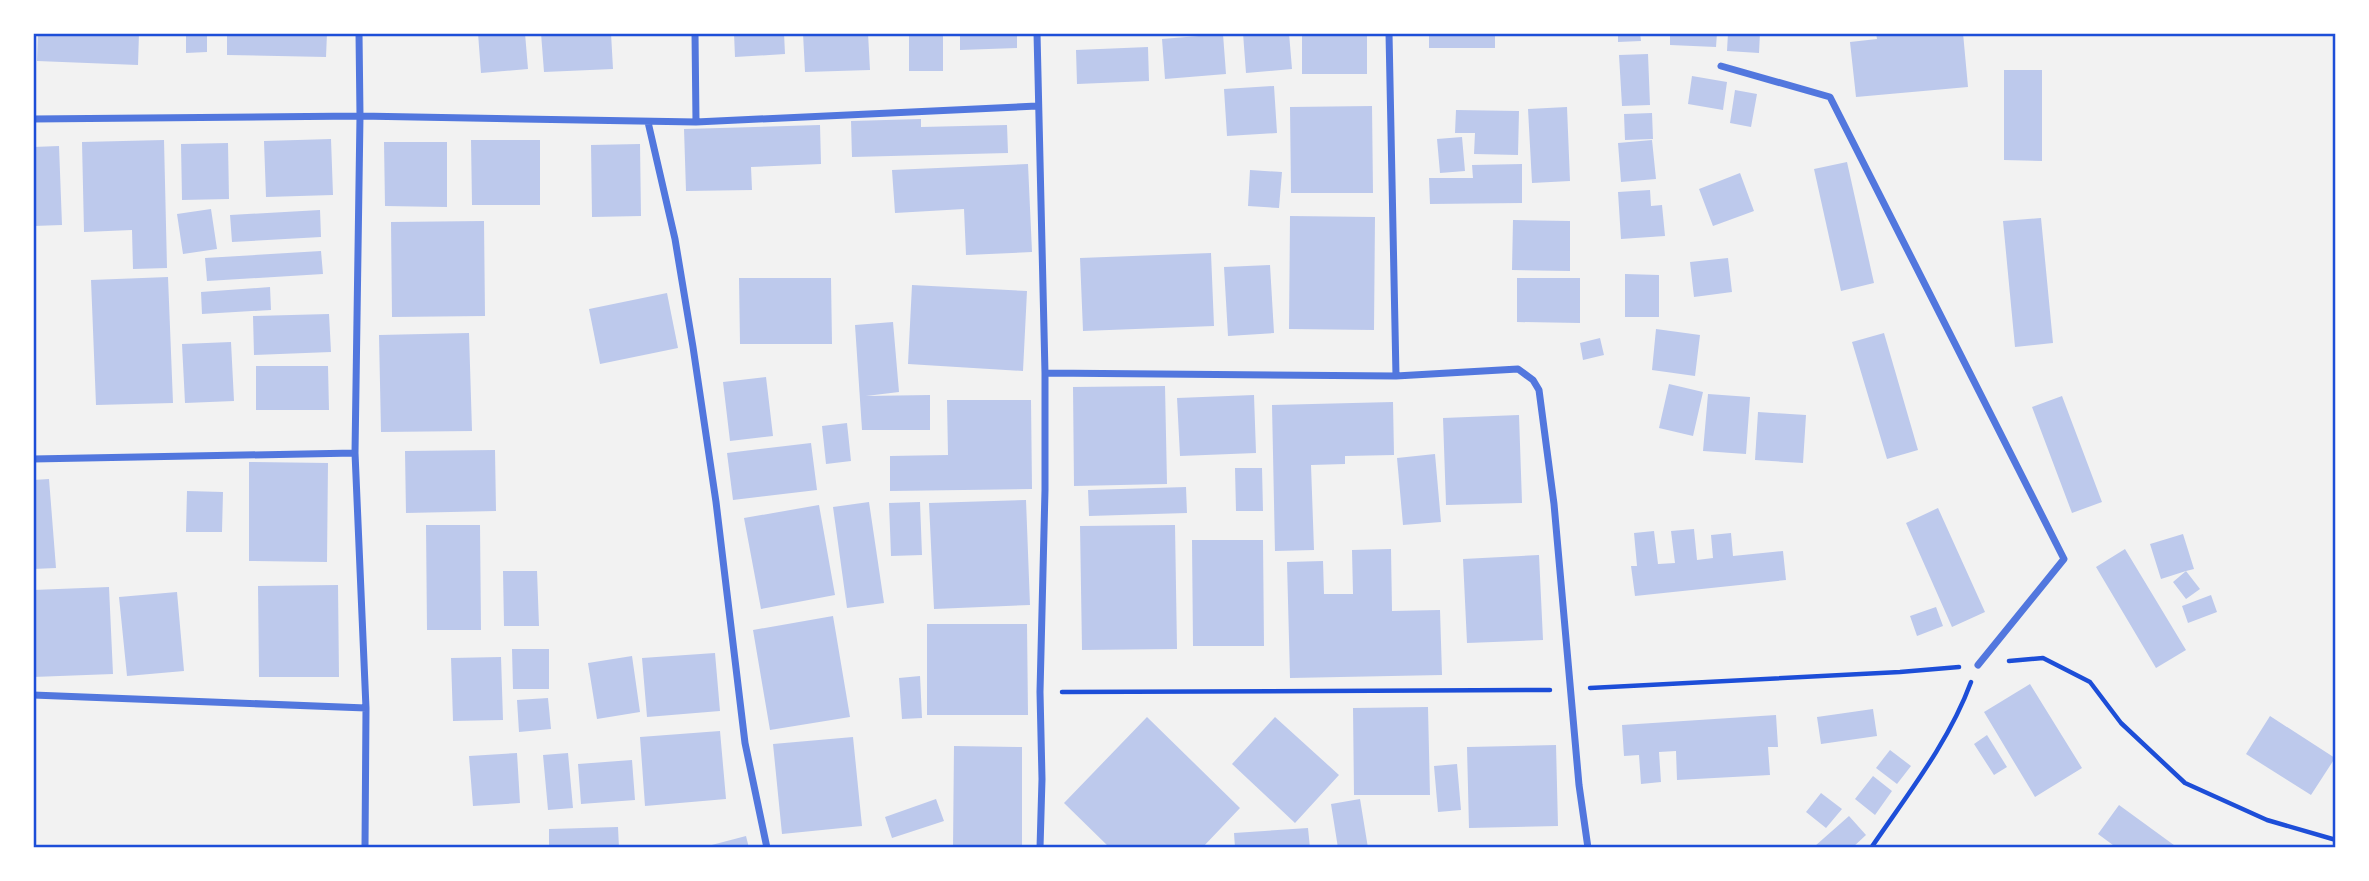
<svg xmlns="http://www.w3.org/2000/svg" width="2369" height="881" viewBox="0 0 2369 881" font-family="Overpass,sans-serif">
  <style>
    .building { fill: #bdc9ec }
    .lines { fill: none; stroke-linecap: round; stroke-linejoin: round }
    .path { stroke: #1d4ed8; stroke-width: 4.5 }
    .minor { stroke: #5277de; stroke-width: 7 }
    .neatline { fill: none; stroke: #1d4ed8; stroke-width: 2.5 }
  </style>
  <rect width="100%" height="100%" fill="#f2f2f2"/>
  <path class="building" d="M38,33H139L138,65L37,61Z
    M186,33H207V52L186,53Z
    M227,33H327L326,57L227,55Z
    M478,33H525L528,69L481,73Z
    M541,33H611L613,69L544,72Z
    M734,33H784L785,54L735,57Z
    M803,33H868L870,70L805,72Z
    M909,33H943V71H909Z
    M960,33H1017V48L960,50Z
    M1243,33H1289L1292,69L1246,73Z
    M1302,33H1367V74H1302Z
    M1429,33H1495V48H1429Z
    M1618,33H1640L1641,41L1618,42Z
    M1670,33H1717L1716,47L1670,45Z
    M1728,33H1760L1759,53L1727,51Z
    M1876,33H1963L1968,87L1856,97L1850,42L1877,39Z
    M1223,34L1226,74L1165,79L1162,39Z
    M1148,47L1149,81L1077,84L1076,50Z
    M1648,54L1650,105L1622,106L1619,55Z
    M2004,70H2042V161L2004,160Z
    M1692,76L1727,82L1723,110L1688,104Z
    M1274,86L1277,133L1227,136L1224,89Z
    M1735,90L1757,94L1751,127L1730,123Z
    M1372,106L1373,193H1291L1290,107Z
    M1567,107L1570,181L1532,183L1528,109Z
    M1456,110L1519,111L1518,155L1474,154L1475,133H1455Z
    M1652,113L1653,139L1625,140L1624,114Z
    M921,119V127L1007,125L1008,153L852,157L851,121Z
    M820,125L821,164L751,167L752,190L686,191L684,129Z
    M1462,137L1465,171L1440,173L1437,139Z
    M331,139L333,195L266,197L264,141Z
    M164,140L167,268L133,269L132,230L84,232L82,142Z
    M471,140H540V205H472Z
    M1652,140L1656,179L1621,182L1618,143Z
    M384,142H447V207L385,206Z
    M228,143L229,199L182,200L181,144Z
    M640,144L641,216L592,217L591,145Z
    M59,146L62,225L33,226V147Z
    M1847,162L1874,283L1841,291L1814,169Z
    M1028,164L1032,252L966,255L964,209L895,213L892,170Z
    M1522,164V203L1430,204L1429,178H1473L1472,165Z
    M1250,170L1282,172L1279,208L1248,206Z
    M1740,173L1754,211L1713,226L1699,189Z
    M1650,190L1651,206L1662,205L1665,236L1621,239L1618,192Z
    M211,209L217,249L183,254L177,214Z
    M320,210L321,237L232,242L230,215Z
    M1290,216L1375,217L1374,330L1289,329Z
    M2041,218L2053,343L2015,347L2003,221Z
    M1513,220L1570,221V271L1512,270Z
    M484,221L485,316L392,317L391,222Z
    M321,251L323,274L207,281L205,258Z
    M1211,253L1214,326L1083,331L1080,258Z
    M1728,258L1732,292L1694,297L1690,262Z
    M1270,265L1274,333L1228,336L1224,267Z
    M1625,274L1659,275V317H1625Z
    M168,277L173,403L96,405L91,280Z
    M739,278H831L832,344H740Z
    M1517,278H1580V323L1517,322Z
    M912,285L1027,291L1023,371L908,364Z
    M270,287L271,310L202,314L201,292Z
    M667,293L678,348L600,364L589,309Z
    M329,314L331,352L254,355L253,316Z
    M893,322L899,392L866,396L930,395V430H862L855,325Z
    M1656,329L1700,335L1695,376L1652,370Z
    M469,333L472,431L381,432L379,335Z
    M1884,333L1918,450L1887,459L1852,342Z
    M1600,338L1604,355L1583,360L1580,343Z
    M231,342L234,401L185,403L182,344Z
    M256,366H328L329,410H256Z
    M766,377L773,436L730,441L723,382Z
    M1669,384L1703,392L1693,436L1659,428Z
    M1165,386L1167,484L1074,486L1073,387Z
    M1708,394L1750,397L1746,454L1703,451Z
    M1254,395L1256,453L1180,456L1177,398Z
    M2062,396L2102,502L2072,513L2032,407Z
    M947,400H1031L1032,489L890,491V456L948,455Z
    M1393,402L1394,455L1345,456V464L1311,465L1314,550L1275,551L1272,405Z
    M1758,412L1806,415L1803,463L1755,460Z
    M1519,415L1522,503L1446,505L1443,418Z
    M847,423L851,461L826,464L822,426Z
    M811,443L817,490L733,500L727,453Z
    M495,450L496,511L406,513L405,451Z
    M1435,454L1441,522L1403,525L1397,458Z
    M249,462L328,463L327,562L249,561Z
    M1235,468H1262L1263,511H1236Z
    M49,479L56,568L33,569V480Z
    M1186,487L1187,513L1089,516L1088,490Z
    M187,491L223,492L222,532H186Z
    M1026,500L1030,605L934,609L929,503Z
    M869,502L884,603L847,608L833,507Z
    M920,502L922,555L891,556L889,503Z
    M819,505L835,595L761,609L744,518Z
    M1938,508L1985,612L1952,627L1906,523Z
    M426,525H480L481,630H427Z
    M1175,525L1177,649L1082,650L1080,526Z
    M1694,529L1697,560L1713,558L1711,535L1731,533L1733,556L1783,551L1786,580L1635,596L1631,566H1637L1634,533L1654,531L1658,564L1675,563L1671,531Z
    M2183,534L2194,569L2186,571L2200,589L2186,599L2173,582L2186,571L2161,579L2150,544Z
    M1192,540H1263L1264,646H1193Z
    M1391,549L1392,611L1440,610L1442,675L1290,678L1287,562L1323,561L1324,594H1353L1352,550Z
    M2125,549L2186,650L2156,668L2096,567Z
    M1539,555L1543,640L1467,643L1463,559Z
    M503,571H537L539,626H504Z
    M338,585L339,677H259L258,586Z
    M109,587L113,674L33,677V590Z
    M177,592L184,671L127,676L119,597Z
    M2211,595L2217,612L2188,623L2182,606Z
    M1936,607L1943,626L1917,636L1910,616Z
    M833,616L850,717L770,730L753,630Z
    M927,624H1027L1028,715H927Z
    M512,649H549V689H513Z
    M715,653L720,711L647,717L642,658Z
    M632,656L640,712L597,719L588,663Z
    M501,657L503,720L453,721L451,658Z
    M920,676L922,718L902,719L899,678Z
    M2030,684L2082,768L2035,797L1984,712Z
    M548,698L551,729L519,732L517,700Z
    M1428,707L1430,795H1354L1353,708Z
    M1873,709L1877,736L1821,744L1817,717Z
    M1776,715L1778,747H1768L1770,775L1677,780L1676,751L1659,752L1661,782L1641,784L1639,755L1624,756L1622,725Z
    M2270,716L2335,758L2311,795L2246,754Z
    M1147,717L1240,808L1202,848H1110L1064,803Z
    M1275,717L1339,775L1295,823L1232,764Z
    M720,731L726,799L645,806L640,737Z
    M1987,735L2007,767L1994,775L1974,744Z
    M853,737L862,826L782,834L773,744Z
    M1556,745L1558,826L1469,828L1467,747Z
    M954,746L1022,747V848H953Z
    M1890,750L1911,766L1897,784L1876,768Z
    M517,753L520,803L473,806L469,756Z
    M568,753L573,808L548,810L543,755Z
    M632,760L635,800L581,804L578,764Z
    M1457,764L1461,810L1438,812L1434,766Z
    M1873,776L1892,791L1875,815L1855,799Z
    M1821,793L1842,809L1826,828L1806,812Z
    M936,799L944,821L892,838L885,817Z
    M1360,799L1368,848H1338L1331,804Z
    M2119,805L2178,848H2117L2098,834Z
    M1849,816L1866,835L1852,848H1816L1815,846Z
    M618,827L619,848H549V829Z
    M1308,828L1310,848H1235L1234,833Z
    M746,836L749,848H704V847Z"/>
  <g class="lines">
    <path class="path" d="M2009,661L2043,658L2090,682L2121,723L2185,783L2267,820L2336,840
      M1590,688L1900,672L1959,667
      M1062,692L1550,690
      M1871,848C1907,795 1949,742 1971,682"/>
    <path class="minor" d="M359,33L360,116L355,453L366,708L365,848
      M695,33L696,122
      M1037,33L1045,373V490L1040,692L1042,779L1040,848
      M1389,33L1396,376
      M1721,66L1830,97L2064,559L1978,665
      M33,119L360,116L696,122L1037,106
      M648,122L675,239L693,347L716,502L745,743L767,848
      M1045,373L1396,376L1518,369L1533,380L1539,390L1554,504L1579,785L1588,848
      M33,459L355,453
      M33,695L366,708"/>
  </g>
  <rect width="2369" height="881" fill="none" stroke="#ffffff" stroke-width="70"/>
  <rect x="35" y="35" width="2299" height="811" class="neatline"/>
</svg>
